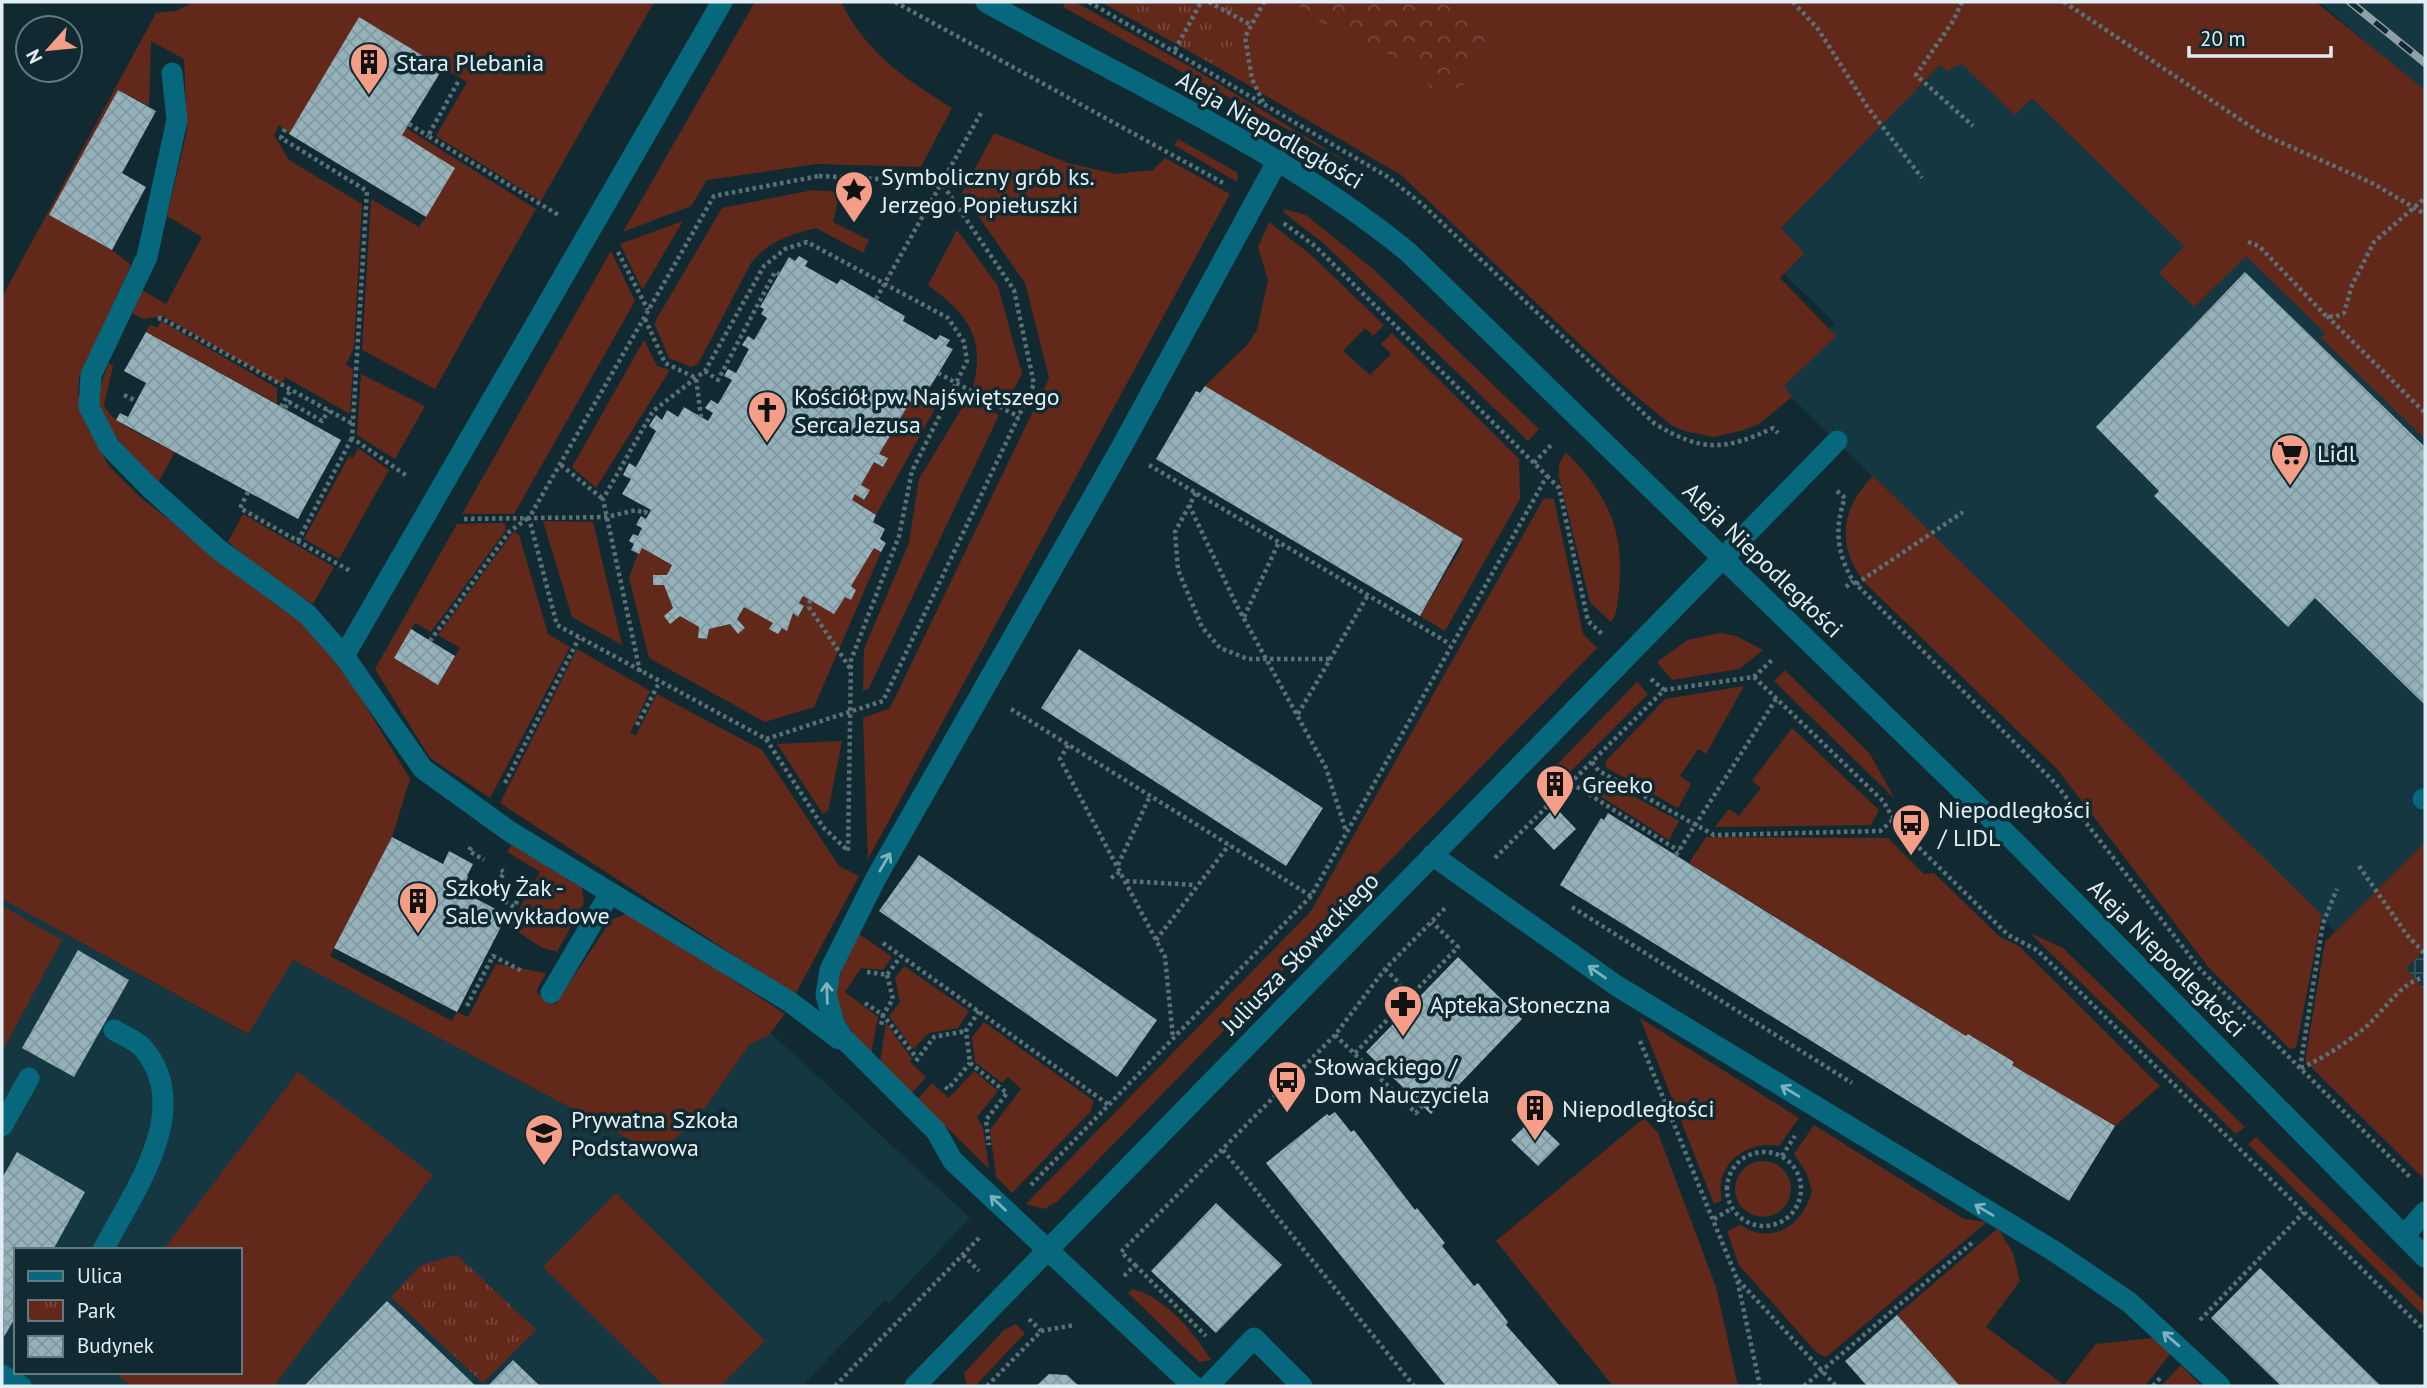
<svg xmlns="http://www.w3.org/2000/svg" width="2427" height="1388" viewBox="0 0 2427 1388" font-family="'PT Sans',sans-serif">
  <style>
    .built { fill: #143741; fill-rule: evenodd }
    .industrial { fill: url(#industrial-grid) }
    .green { fill: #62291a }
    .forest { fill: url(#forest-crowns) }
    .park { fill: url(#park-tufts) }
    .building { fill: url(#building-cross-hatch) }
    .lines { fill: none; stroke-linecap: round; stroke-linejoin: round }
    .path { stroke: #5b7077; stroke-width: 4.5; stroke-dasharray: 3.5 3.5; stroke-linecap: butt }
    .minor { stroke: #06677d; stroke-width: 21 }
    .rail-casing { stroke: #8fa1a7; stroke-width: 8 }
    .rail { stroke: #112a32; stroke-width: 5; stroke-dasharray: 16; stroke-linecap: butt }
    .oneway { stroke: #7eb2be }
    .labels { text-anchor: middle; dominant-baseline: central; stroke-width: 7; stroke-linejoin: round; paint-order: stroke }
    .poi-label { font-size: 24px; fill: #e1eff4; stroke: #112a32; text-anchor: start }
    .street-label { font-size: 24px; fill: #e1eff4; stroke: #112a32 }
  </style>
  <defs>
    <pattern id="industrial-grid" width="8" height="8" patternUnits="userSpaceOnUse" patternTransform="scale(1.75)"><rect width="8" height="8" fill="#143741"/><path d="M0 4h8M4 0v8" fill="none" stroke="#36545d"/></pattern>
    <pattern id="forest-crowns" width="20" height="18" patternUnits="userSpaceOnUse" patternTransform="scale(1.75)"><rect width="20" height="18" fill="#62291a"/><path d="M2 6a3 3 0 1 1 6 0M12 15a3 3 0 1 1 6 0" fill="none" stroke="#78483c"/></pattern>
    <pattern id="park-tufts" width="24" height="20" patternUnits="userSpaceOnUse" patternTransform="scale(1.75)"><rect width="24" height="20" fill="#62291a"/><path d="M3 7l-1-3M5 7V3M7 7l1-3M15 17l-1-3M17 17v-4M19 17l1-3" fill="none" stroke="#78483c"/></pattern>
    <pattern id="building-cross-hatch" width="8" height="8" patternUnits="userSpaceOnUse" patternTransform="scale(1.75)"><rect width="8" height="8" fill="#95b2bb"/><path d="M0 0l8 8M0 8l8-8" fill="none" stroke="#81989e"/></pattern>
  </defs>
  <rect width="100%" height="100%" fill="#112a32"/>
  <path class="built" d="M2320,2H2425V94Z
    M2000,5L2425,420V895L2364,960L1777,383L1835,323L1757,248Z
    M2,899L247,1034L293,960L650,1150L697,1119L750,1044L771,1033L970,1218L889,1303L885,1300L802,1386H2ZM16,1250H240V1372H16Z"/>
  <path class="industrial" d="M2425,938V1005L2392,971Z"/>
  <path class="green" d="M194,2H654L541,201L436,136L467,82L359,18L289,134L279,125L274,135L289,160L362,204L354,347L346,365L353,369L350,414L285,377L281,384L163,316L143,319L132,313L142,290L166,304L202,237L167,216L187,130L184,59L151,41L149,106L118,90L50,215L112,250L131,265L79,378L78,393L86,425L109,466L141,498L327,642L410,779L392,837L330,956L452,1021L457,1012L468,1017L496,964L546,973L536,992L555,1005L611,920L628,913L636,917L785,1014L769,1035L750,1044L697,1119L670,1143L650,1150L293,960L248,1034L2,899V297L156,13L176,11Z
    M755,2H841C867,54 904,78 952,108L921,167L816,164L707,180L691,206L623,232Z
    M1065,2H1075L1191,67L1356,167L1063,7Z
    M1228,2H2316L2425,90V439L2321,338L2325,333L2246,256L2194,307L2159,273L2184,246L2032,98L2015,115L1962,64L1947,71L1940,65L1781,228L1804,253L1780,278L1836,336L1784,386L1792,397L1759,424L1744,430L1714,437L1684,431L1671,425L1622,384L1401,175L1219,68Z
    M406,128L536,209L435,389L362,350L371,199L419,227L426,217L402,135Z
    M994,133L1068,163L1116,174L1153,170L1165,158L1230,194L868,859L863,718L890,708L1049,378L1025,283L962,193Z
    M1178,139L1238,173L1237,182L1174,145Z
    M813,190L840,192L833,222L869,240L863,253L816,228C789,235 769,241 751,263L698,364L691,367L669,358L655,325L656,320L722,208Z
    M1284,209L1306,215L1373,269L1539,429L1528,441L1322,242L1283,212Z
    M683,221L643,289H642L620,244Z
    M1269,222L1311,255L1384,325L1373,336L1365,328L1343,351L1370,375L1391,354L1381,344L1392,333L1519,459L1520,499L1445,631L1420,616L1461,548L1463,539L1205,386L1248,344L1257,330L1268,280L1258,247Z
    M957,230L998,286L1022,374L1005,404L973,387C986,337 967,314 928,285Z
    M611,251L635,301L514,514H462Z
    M161,321L277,388V404L146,332L150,324L157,328Z
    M644,340L657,366L670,370L596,488L572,467Z
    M109,363L113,366L104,405C110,423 158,443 175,452L158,483C141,465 99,425 99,400C99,387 104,375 109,363Z
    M361,374L425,406L395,459L357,435Z
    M921,396L937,405L876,515L852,500L855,494L865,500L870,490L861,485L874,462L883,467L888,458L879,454L893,431L899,435L906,424L899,420L913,398L917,401Z
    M968,398L999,415L869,688L863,691L864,649L909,543L919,479Z
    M358,448L389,470L339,559L304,539L349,456L353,458Z
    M1566,452C1607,494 1625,530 1619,590C1617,601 1618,614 1611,622L1590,602L1559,477V464Z
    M1873,476L2322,915L2296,1048L2290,1049L2209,968L2058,770L1865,583C1836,545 1840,510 1873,476Z
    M1544,498L1554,499L1583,634L1597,648L1058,1201L1044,1209L1026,1204L1311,911Z
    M243,514L334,567L313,604L283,586L228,542Z
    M543,521L593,522L622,645L572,617Z
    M505,523L506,530L431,632L415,623L394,658L438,685L460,648L438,635L514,531L519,535L548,634L570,647L490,798L430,758L375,669L457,524Z
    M642,548L672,565L667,575H653V584L664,585L673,608L664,616L670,623L680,616L699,627L698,638L707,639L709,629L730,624L738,634L745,628L737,619L744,607L773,623L769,629L778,634L782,628L787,630L793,613L799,616L804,607L799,603L803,596L834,614L845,597L851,600L856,590L851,586L874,548L881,552L814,707L765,722L649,658L629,578L638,553Z
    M1720,633L1736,636L1763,650L1739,669L1672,680L1657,662L1688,640Z
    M577,649L650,691L630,733L636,735L657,694L762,750L839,866L859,876L795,995L500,803Z
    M1785,670L1870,754L1895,799L1774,681Z
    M1637,682L1648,694L1564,778L1556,781L1542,780Z
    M1744,686L1706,754L1698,749L1680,776L1691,784L1678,808L1607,768L1605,762L1665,699Z
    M1792,728L1879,810L1871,825L1715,827L1729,809L1739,816L1761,788L1752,781Z
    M842,741L828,811L823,814L777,744Z
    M1598,777L1679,821L1669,840L1583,785L1591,778Z
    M1706,837L1888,838L1924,874L1934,873L2000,937L2019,946L2160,1086L2115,1126L2012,1065L2014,1062L1968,1034L1966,1036L1689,863Z
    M2425,842V950L2406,968L2425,991V1180L2305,1061L2325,942Z
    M513,843L582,888L584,903L557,952L541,947L503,922L507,915L514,918L540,872L507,852Z
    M2,906L62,940L2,1052Z
    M2030,933L2063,948L2245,1127L2236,1134Z
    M859,934L892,957L883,970L861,968L845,992L878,1017L871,1054C826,1004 829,992 859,934Z
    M904,966L969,1011L958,1028L929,1033L913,1049L889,1016L900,1002L895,978Z
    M1640,1018L1799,1118L1779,1146C1746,1139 1713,1166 1722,1201L1714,1204Z
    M984,1022L1094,1101L1090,1112L1012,1193L996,1177L990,1130L1021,1089L1008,1077L1002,1083L975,1062L972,1037Z
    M886,1023L912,1059L910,1062L926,1077L911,1094L880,1063Z
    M974,1071L998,1091L977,1117L983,1128L989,1169L918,1099L932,1083L949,1098Z
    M298,1072L433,1175L274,1386H131L113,1372H240V1250H163Z
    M1644,1118L1658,1133L1716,1287L1738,1386H1613L1496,1241Z
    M1814,1125L1964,1219L1987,1222L1826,1357L1816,1352L1739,1265L1727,1231L1740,1225C1772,1246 1803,1226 1812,1191L1806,1172L1794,1154Z
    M2256,1137L2425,1302V1317L2248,1144Z
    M1735 1189a28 28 0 1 1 56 0a28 28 0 1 1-56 0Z
    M616,1193L765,1341L721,1386H664L543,1267Z
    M1998,1228L2013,1253L2020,1281L1986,1327L2064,1385L2096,1344L2153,1338L2173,1350L2145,1386H1960L1897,1315Z
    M1132,1289C1164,1296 1194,1332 1211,1360L1199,1362L1128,1293Z
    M1016,1324L1025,1333L975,1386H967L964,1373L1004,1330Z
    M2181,1365L2201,1386H2161Z"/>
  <path class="forest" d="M1294,2H1436L1470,14L1488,45L1463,86L1436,94L1410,64L1316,20Z"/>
  <path class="park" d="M1101,2H1252L1249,14L1219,68Z
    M457,1255L536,1330L483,1383L391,1297L421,1265Z"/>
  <path class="building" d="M359,17L443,68L402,135L455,168L426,217L289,134Z
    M118,90L156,111L122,173L146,187L112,250L49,215Z
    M799,256L808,261L805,266L837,284L841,279L905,316L903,321L936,340L940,335L950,340L946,346L953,349L924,397L921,396L917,401L913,398L899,420L906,424L899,435L893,431L879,454L888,458L883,467L874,462L861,485L870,490L864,500L855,494L852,500L876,515L873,522L885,529L880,539L886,543L881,552L874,548L851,586L856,590L851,600L845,597L834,614L803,596L799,603L804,606L798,617L793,613L787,631L782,628L778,634L769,629L773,623L744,607L737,619L745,628L738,634L730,624L709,629L707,639L698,638L699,627L680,616L670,624L664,616L673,608L664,585H653V575H667L672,565L642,548L639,554L631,550L634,544L629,541L633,534L638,536L642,528L636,525L641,516L646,519L651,510L622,494L631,479L623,475L629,463L636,467L656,431L649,426L656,415L662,420L667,410L678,417L684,407L708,421L713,413L705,408L711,400L718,404L732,380L724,376L728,369L736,373L749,349L742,345L748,336L754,340L767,318L761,314L764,309L760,307L789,257L795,261Z
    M2245,272L2425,447V705L2315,598L2288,627L2154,496L2159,491L2096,427Z
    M146,332L341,440L298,519L116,420L120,413L128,417L146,383L124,371Z
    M1205,386L1463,539L1420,616L1156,459L1196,391L1200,393Z
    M411,629L455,656L438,685L394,658Z
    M1079,649L1323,808L1286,866L1041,708Z
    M1555,807L1576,829L1554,850L1534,829Z
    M1608,813L1966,1036L1968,1034L2014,1062L2012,1065L2115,1126L2069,1201L1560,885L1601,818L1604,820Z
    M392,837L443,864L449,851L473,864L467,876L474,881L467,894L507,915L457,1012L334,948Z
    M919,855L1157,1020L1117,1077L879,911Z
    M78,950L129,980L74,1077L22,1048Z
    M1458,957L1522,1019L1431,1114L1366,1052Z
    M1335,1112L1351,1132L1354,1130L1415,1210L1417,1208L1445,1243L1442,1246L1474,1286L1478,1283L1508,1322L1506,1325L1560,1386H1446L1266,1163L1327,1114L1329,1116Z
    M1533,1118L1560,1144L1538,1166L1511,1140Z
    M17,1152L85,1192L53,1250H16V1316L4,1337L2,1178Z
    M1216,1203L1282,1265L1216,1333L1151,1271Z
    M2260,1268L2381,1386H2281L2211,1318Z
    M387,1301L476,1386H304Z
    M1897,1315L1960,1386H1867L1845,1361Z
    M513,1360L540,1386H488Z
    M1049,1374L1067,1375L1079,1386H1036Z"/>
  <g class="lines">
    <path class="path" d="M895,2L1225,184
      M1089,2L1388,177L1423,205L1655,424C1702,452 1724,451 1773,428L1778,433
      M1209,2L1251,25
      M1793,2L1818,29L1868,108L1922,178
      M1962,2L1953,21L1916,75L1973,126
      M2064,2L2262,134L2372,183L2425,214
      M1175,50L1201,2
      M458,82L428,136L560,216
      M1263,102L1252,79L1245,37L1264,2
      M409,124L428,136
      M285,129L281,138L367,191L352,438L407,476
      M819,176L941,182L1014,290L1034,384L883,701L766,739L557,625L529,518L714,196Z
      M2248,242L2259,246L2326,316L2335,317L2344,313L2352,285L2374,242L2425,198
      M618,252L648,310
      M876,299L981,113
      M2327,316L2425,413
      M158,319L161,318L353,424
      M645,319L665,363L696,378L701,417
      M705,371L718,380L775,272L779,274
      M938,373L1019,417
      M124,395L136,401
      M281,407L291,389
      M285,408L289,402L322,421L329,410
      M1534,463L1553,443
      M561,465L603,499
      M1149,465L1450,644
      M1547,476L1559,488L1588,621L1602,634
      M1837,491L1845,498C1834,528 1837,554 1853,581L2055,783L2200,969L2412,1179
      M248,492L240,508L352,572
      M1196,493L1175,532L1178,570L1202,627L1220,648L1248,659H1331
      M1189,505L1237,606L1326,768L1346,831
      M464,519L607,517L636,510L645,513L647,508
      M298,541L352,438
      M1856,584L1963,512
      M1846,587L1853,581
      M810,600L809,607L850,668
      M1244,617L1279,542
      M430,641L509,532L528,518
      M640,672L603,499L653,411L705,371L764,266L785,249L807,242L948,318L964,342L967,361L912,471L899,536L851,660L848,851
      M1754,677L1883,801L1899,828L2008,935L2037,950L2425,1331
      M1651,679L1664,690
      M1011,709L1311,896
      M1298,714L1368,595
      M637,725L659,683
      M766,739L823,827L848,851
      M1068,745L1060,759L1165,957L1173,1038
      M1592,762L1599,771L1714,835L1880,831L1894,819
      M505,783L579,638
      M1571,783L1679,851
      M471,847L469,851L484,860
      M1676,855L1776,699
      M1495,858L1664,690L1754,677L1773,659
      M1118,865L1150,796
      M2359,866L2407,935L2425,954
      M1111,878L1121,871
      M1126,881L1195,885
      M470,888L493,894L504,872L501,870
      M493,894L514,907L527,883
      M1572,907L1852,1083
      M1156,940L1229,845
      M883,943L1109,1105
      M1385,969L1398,982L1407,999
      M867,972L887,975L901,956
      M887,975L893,999L883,1015L916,1057
      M865,1003L883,1015L881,1026
      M467,1006L493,956L522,971
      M979,1011L966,1031L970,1063L1007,1093L986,1120L989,1145
      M1335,1035L1416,1113L1422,1106
      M1640,1041L1737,1279L1760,1386
      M1355,1053L1458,947L1432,922
      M916,1061L934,1037L966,1031
      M2300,1068L2323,923L2337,889
      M2301,1068C2322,1059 2343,1045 2362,1030C2383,1014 2398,983 2425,977
      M945,1087L948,1089L970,1063
      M1223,1150L1414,1386
      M1727 1189a37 37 0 1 1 74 0a37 37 0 1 1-74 0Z
      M1782,1156L1795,1136
      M1031,1185L1311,896L1547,476L1315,246L1282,222
      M1714,1219L1731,1209
      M963,1255L979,1271
      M1135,1265L1206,1336
      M1124,1276L1135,1265L1121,1252L1335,1035L1385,969L1446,907
      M1738,1280L1836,1386
      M1029,1319L1041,1331
      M2200,1320L2304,1212
      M835,1386L981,1236
      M987,1386L1041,1331L1075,1325
      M1804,1386L1973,1242
      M2153,1386L2160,1378"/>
    <path class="minor" d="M722,2L344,656L423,769L509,831L790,1002L839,1039
      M986,2C1128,82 1281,148 1408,252L2015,842L2425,1257
      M172,73L177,120L147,257L91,375L89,407L109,446L149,487L218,549L307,614L344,656
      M2423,799H2425
      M1432,855L1617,986L2054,1251L2129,1302L2220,1386
      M551,993L610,893
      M2,1126L29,1078
      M2404,1236L2425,1212
      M103,1250C133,1192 196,1108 142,1047C135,1040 122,1035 114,1030
      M2,1375L21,1386
      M915,1386L1837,441
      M1193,1386L953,1161L936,1131L842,1037L834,1023L826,995L830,970L876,878L1121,448L1278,160
      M1208,1386L1254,1338L1302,1386"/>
    <defs>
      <path id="rail" d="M2350,2L2425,63"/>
    </defs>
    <use href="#rail" class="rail-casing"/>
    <use href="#rail" class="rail"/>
  </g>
  <defs><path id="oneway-shaft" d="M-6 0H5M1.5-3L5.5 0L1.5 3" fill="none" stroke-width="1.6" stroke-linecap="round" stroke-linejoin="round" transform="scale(1.75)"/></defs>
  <g class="oneway">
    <use href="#oneway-shaft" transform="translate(885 862) rotate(-60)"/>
    <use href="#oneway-shaft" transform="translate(1597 972) rotate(-145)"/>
    <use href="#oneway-shaft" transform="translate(827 993) rotate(-92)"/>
    <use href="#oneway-shaft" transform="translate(1790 1091) rotate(-149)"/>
    <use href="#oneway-shaft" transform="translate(998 1203) rotate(-136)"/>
    <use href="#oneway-shaft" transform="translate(1984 1210) rotate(-149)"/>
    <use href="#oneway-shaft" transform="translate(2171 1339) rotate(-139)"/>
  </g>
  <defs>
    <symbol id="building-pin" viewBox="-11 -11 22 30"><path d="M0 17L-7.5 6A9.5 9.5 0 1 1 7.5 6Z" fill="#f49e87" stroke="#112a32"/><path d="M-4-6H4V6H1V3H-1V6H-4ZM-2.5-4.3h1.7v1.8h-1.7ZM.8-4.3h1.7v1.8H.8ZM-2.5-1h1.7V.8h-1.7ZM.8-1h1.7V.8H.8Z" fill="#111"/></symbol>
    <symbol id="sight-pin" viewBox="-11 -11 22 30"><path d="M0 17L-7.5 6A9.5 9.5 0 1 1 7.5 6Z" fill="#f49e87" stroke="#112a32"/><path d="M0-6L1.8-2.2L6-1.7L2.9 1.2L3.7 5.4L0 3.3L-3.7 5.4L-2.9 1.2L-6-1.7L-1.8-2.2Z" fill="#111"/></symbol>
    <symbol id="church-pin" viewBox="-11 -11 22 30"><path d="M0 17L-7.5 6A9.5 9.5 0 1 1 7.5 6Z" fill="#f49e87" stroke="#112a32"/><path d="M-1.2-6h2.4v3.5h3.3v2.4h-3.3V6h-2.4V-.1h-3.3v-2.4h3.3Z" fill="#111"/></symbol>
    <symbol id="supermarket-pin" viewBox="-11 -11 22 30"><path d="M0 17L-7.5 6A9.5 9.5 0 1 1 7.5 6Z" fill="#f49e87" stroke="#112a32"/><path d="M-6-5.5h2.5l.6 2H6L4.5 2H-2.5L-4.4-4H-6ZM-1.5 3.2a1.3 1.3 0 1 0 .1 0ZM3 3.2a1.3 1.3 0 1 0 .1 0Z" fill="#111"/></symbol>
    <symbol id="bus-pin" viewBox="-11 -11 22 30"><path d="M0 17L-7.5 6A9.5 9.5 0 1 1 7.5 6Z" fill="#f49e87" stroke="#112a32"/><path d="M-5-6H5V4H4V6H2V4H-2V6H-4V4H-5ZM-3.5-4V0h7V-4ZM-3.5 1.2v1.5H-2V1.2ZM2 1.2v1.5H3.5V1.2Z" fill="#111"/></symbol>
    <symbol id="pharmacy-pin" viewBox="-11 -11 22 30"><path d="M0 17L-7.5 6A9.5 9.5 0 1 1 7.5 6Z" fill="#f49e87" stroke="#112a32"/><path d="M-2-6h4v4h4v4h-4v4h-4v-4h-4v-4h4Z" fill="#111"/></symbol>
    <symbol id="school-pin" viewBox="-11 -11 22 30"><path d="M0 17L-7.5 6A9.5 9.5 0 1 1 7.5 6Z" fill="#f49e87" stroke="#112a32"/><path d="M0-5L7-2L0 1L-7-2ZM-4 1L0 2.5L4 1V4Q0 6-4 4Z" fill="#111"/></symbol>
  </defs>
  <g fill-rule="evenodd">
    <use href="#building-pin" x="347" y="40" width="44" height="60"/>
    <use href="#sight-pin" x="832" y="168" width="44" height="60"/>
    <use href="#church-pin" x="745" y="388" width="44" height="60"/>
    <use href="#supermarket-pin" x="2268" y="431" width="44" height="60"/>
    <use href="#building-pin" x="1533" y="762" width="44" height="60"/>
    <use href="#bus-pin" x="1889" y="801" width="44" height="60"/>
    <use href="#building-pin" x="396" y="879" width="44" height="60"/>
    <use href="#pharmacy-pin" x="1381" y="982" width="44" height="60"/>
    <use href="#bus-pin" x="1265" y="1058" width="44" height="60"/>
    <use href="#building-pin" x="1513" y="1086" width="44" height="60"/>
    <use href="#school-pin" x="522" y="1111" width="44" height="60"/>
  </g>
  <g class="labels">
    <g class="poi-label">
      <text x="396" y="62">Stara Plebania</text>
      <text x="881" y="176">Symboliczny grób ks.<tspan x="881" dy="28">Jerzego Popiełuszki</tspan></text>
      <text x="794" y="396">Kościół pw. Najświętszego<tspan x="794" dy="28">Serca Jezusa</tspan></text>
      <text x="2317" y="453">Lidl</text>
      <text x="1582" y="784">Greeko</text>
      <text x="1938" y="809">Niepodległości<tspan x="1938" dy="28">/ LIDL</tspan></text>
      <text x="445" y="887">Szkoły Żak -<tspan x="445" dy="28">Sale wykładowe</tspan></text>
      <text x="1430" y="1004">Apteka Słoneczna</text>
      <text x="1314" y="1066">Słowackiego /<tspan x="1314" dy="28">Dom Nauczyciela</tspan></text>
      <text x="1562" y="1108">Niepodległości</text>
      <text x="571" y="1119">Prywatna Szkoła<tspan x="571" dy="28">Podstawowa</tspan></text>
    </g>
    <g class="street-label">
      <text transform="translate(1270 130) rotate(30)">Aleja Niepodległości</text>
      <text transform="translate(1763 560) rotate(44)">Aleja Niepodległości</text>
      <text transform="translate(1300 953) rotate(-46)">Juliusza Słowackiego</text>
      <text transform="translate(2167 958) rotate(45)">Aleja Niepodległości</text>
    </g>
  </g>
  <rect width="2427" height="1388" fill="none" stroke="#e1eff4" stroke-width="7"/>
  <rect x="14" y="1248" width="228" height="126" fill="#112a32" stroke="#647980" stroke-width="2"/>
  <rect x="28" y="1271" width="35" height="10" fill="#06677d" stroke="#647980" stroke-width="2"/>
  <text x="77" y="1283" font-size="21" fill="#e1eff4">Ulica</text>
  <rect x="28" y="1300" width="35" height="21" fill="url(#park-tufts)" stroke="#647980" stroke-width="2"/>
  <text x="77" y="1318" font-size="21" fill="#e1eff4">Park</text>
  <rect x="28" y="1336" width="35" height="21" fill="url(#building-cross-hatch)" stroke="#647980" stroke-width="2"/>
  <text x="77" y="1353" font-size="21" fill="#e1eff4">Budynek</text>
  <g transform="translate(49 49) rotate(243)"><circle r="33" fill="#112a32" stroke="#647980" stroke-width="2"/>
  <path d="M0-5L12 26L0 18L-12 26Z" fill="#f49e87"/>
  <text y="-10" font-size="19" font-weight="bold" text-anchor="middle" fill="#e1eff4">N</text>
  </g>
  <path d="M2189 46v10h142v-10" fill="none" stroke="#e1eff4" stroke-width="3.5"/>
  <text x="2200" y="46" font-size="21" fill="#e1eff4" stroke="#112a32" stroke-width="5" paint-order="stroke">20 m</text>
</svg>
